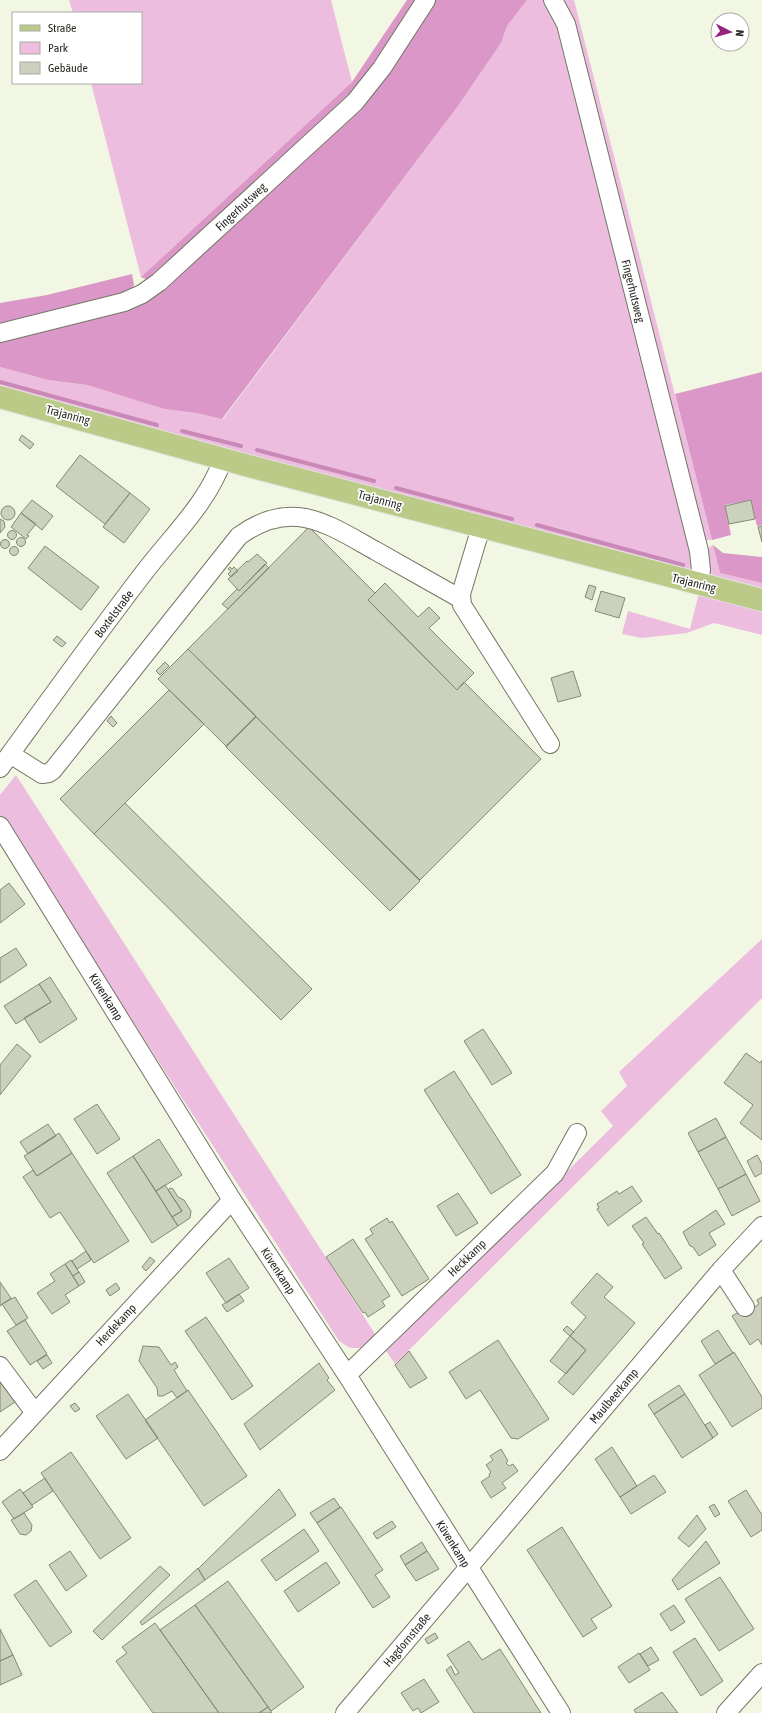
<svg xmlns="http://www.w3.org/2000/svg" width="762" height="1713" viewBox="0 0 762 1713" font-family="'Asap Condensed',sans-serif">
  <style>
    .green { fill: #edbddf }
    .forest { fill: #da97c7 }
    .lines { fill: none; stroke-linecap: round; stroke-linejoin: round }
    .stream { stroke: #ca88b8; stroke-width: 4 }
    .building { fill: #cbd1bd; stroke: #848976 }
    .minor-casing { stroke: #727765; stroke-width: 20 }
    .major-casing { stroke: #e1e1e0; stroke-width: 24 }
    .minor { stroke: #fff; stroke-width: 18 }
    .major { stroke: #bcca88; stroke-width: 22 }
    .labels { text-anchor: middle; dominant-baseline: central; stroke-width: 3.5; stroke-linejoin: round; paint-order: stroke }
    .street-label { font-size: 12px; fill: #2a2c24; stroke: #fff }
  </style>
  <rect width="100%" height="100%" fill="#f1f7e2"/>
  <path class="green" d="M69,0H331L352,82L141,277L91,83H141V13H73Z
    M527,0H550L552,3L697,554L691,574L0,388V367L48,380L87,385L164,409L196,413L223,419L458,106L501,43L507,26Z
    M560,0H574L712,540H700Z
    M713,545L720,573L762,583V593L709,581L703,552Z
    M699,593L762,610V635L714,623L687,633L642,638L622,634L628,611L690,629Z
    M16,775L377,1337L364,1348H350L339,1341L0,816V795Z
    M762,939V998L395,1364L386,1351L613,1126L601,1111L627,1086L619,1072Z"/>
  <path class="forest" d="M407,0H422L361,88L152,282L141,277L352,82Z
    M432,0H527L507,26L501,43L458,106L222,419L196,413L164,409L87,385L48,380L0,367V337L135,303L353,109Z
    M132,274L134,285L128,296L0,329V303L47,295Z
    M762,372V525L757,526L751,500L725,505L731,535L712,540L675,394Z
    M713,545L723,553L762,557V583L720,573Z"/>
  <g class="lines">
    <path class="stream" d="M0,382L157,425
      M182,431L241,446
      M257,450L374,481
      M396,488L512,519
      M537,525L683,565"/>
  </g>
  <path class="building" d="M22,435L34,444L30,449L19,440Z
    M80,455L130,493L105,524L56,486Z
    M130,493L150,509L124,543L103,527Z
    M32,500L53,516L42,530L21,513Z
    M751,500L755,519L729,524L725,506Z
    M1 513a7 7 0 1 1 14 0a7 7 0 1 1-14 0Z
    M21,513L36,524L27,535L29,536L26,539L11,527Z
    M0,519L4,521L5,527L0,533Z
    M762,526V542L758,527Z
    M309,527L375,593L368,600L457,690L464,682L541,759L420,880L188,649Z
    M7.5 535a4.5 4.5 0 1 1 9 0a4.5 4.5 0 1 1-9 0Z
    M16.5 542a4.5 4.5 0 1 1 9 0a4.5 4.5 0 1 1-9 0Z
    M0.5 544a4.5 4.5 0 1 1 9 0a4.5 4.5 0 1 1-9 0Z
    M45,546L99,587L81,610L28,568Z
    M9.5 551a4.5 4.5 0 1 1 9 0a4.5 4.5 0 1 1-9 0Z
    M257,554L267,563L239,591L228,579L247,561L248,562Z
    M265,564L269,568L228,609L222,604L237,589L239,591Z
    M230,567L232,569L234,567L238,571L231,577L228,574L231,571L228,569Z
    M385,583L418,617L429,607L440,618L429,628L474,673L457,690L368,600Z
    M589,585L596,587L592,600L585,597Z
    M601,591L625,598L619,618L595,611Z
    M57,636L66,643L62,647L53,640Z
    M188,649L256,716L226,746L158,679Z
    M165,662L169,666L160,675L156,671Z
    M573,671L581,696L558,702L551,678Z
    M169,690L204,724L94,834L60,799Z
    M111,716L117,723L113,727L107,721Z
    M256,717L420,881L390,911L226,747Z
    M125,803L312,989L281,1020L94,834Z
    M9,883L25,904L0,923V890Z
    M16,948L27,965L0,983V958Z
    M50,977L77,1019L40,1043L24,1018L51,1002L39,984Z
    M39,984L51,1002L16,1024L4,1006Z
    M483,1029L512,1073L492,1085L464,1041Z
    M17,1044L31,1056L0,1095V1065Z
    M746,1053L760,1063L762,1060V1140L740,1123L753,1105L724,1083Z
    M454,1071L521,1175L491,1194L424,1090Z
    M97,1104L120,1139L97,1154L74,1119Z
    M716,1118L726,1137L698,1152L688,1133Z
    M48,1124L56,1136L28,1154L20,1142Z
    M59,1133L72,1153L37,1176L24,1156Z
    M726,1137L746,1174L718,1189L698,1152Z
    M159,1139L182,1175L156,1191L133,1156Z
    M72,1153L129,1241L94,1263L60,1212L50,1218L23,1177L33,1170L37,1176Z
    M757,1155L762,1164V1173L755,1177L747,1161Z
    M133,1156L178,1226L152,1243L107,1173Z
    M746,1174L760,1201L732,1216L718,1189Z
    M165,1185L182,1211L172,1217L156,1191Z
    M632,1186L642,1201L608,1226L597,1209L599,1208L597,1204L617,1191L619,1194Z
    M170,1188L173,1189L178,1197L184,1200L191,1211L190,1218L178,1226L172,1217L182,1211L168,1190Z
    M458,1193L478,1223L456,1236L437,1206Z
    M716,1210L725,1224L709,1233L716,1245L699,1256L693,1247L690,1246L683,1232Z
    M646,1217L658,1234L659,1233L682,1268L665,1279L642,1244L644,1243L632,1226Z
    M387,1218L390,1223L392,1221L429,1279L402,1296L365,1239L373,1234L370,1229Z
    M353,1239L390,1296L382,1301L385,1306L368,1317L365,1312L363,1313L326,1257Z
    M86,1251L91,1260L77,1269L72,1261Z
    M150,1257L155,1261L146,1271L142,1267Z
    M229,1258L249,1288L226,1303L206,1273Z
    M71,1260L79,1272L73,1276L65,1264Z
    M65,1264L79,1286L65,1295L70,1302L52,1314L37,1293L55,1281L50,1274Z
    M79,1272L85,1282L79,1286L73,1276Z
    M597,1273L613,1287L604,1297L635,1323L573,1395L558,1382L586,1350L570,1336L586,1317L571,1303Z
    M0,1282L11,1298L0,1306Z
    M116,1283L120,1289L110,1296L106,1290Z
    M239,1294L244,1301L227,1312L222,1305Z
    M15,1297L28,1318L16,1325L2,1304Z
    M762,1297V1345L758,1339L750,1345L732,1316L744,1309L746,1313L759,1304L757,1300Z
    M206,1317L253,1386L232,1400L185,1331Z
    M25,1320L47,1354L30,1365L7,1331Z
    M567,1326L574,1332L570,1336L563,1330Z
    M718,1330L733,1353L715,1364L701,1341Z
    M570,1336L586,1350L566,1374L550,1361Z
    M498,1340L549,1419L518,1439L511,1438L480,1390L466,1399L449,1372Z
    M143,1346L159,1347L171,1365L175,1362L178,1367L174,1370L187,1391L177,1398L172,1391L163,1396H158L157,1388L139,1361Z
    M409,1351L427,1378L410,1388L395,1365Z
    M734,1352L762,1397V1408L732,1427L699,1375Z
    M47,1355L52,1363L43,1369L37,1361Z
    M319,1363L329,1378L327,1380L335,1390L260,1450L244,1424Z
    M0,1380L15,1402L0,1412Z
    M679,1385L685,1394L654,1414L648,1405Z
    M188,1390L247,1476L204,1506L145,1420Z
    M128,1394L158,1438L126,1459L96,1416Z
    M685,1394L713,1438L682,1458L654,1414Z
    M75,1403L80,1409L75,1412L70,1406Z
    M710,1422L718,1434L713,1438L705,1425Z
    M612,1447L637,1486L620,1497L595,1459Z
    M501,1449L508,1461L506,1463L509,1466L513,1464L518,1471L502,1483L506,1488L491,1498L481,1482L490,1476L489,1474L491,1472L486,1465L493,1460L490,1456Z
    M71,1452L131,1538L100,1559L41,1473Z
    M654,1475L666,1492L631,1514L620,1497Z
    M45,1478L53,1491L32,1505L23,1493Z
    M20,1489L33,1507L14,1519L2,1502Z
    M279,1489L296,1515L205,1580L198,1569Z
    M746,1490L762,1515V1530L751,1537L728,1501Z
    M334,1498L340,1507L317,1523L310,1513Z
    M714,1504L720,1514L715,1517L709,1507Z
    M341,1507L383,1570L375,1575L390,1597L373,1608L317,1523Z
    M24,1513L32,1525L31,1531L26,1535L20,1534L11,1520Z
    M697,1515L706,1529L689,1547L678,1538Z
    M392,1521L396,1527L377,1539L373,1533Z
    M562,1527L612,1606L591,1619L597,1628L583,1637L527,1550Z
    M304,1529L319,1551L276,1581L261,1560Z
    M706,1541L720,1563L678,1590L672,1580Z
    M422,1542L427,1551L405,1565L400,1556Z
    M70,1551L87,1576L66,1591L49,1565Z
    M427,1551L439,1569L416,1581L405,1565Z
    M326,1562L340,1583L298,1612L284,1591Z
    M160,1566L170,1575L102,1640L93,1631Z
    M198,1568L205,1580L142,1625L140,1622Z
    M720,1577L754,1629L719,1651L685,1599Z
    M36,1580L72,1632L50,1647L14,1595Z
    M228,1581L304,1687L271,1711L195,1605Z
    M195,1605L268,1707L259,1713H219L160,1630Z
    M674,1605L685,1622L671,1631L660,1614Z
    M155,1623L160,1630L219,1713H153L116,1661L127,1653L122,1647Z
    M0,1629L13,1655L0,1661Z
    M435,1633L438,1638L428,1644L425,1639Z
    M695,1638L723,1681L701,1696L673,1652Z
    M469,1641L482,1660L500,1649L541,1713H474L446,1670L451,1666L455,1675L459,1673L447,1655Z
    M651,1647L659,1660L648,1666L640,1654Z
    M639,1653L650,1670L629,1683L618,1667Z
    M13,1655L22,1675L0,1685V1661Z
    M424,1679L439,1702L421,1713L418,1708L413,1711L401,1693Z
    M662,1692L678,1713H636L634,1710Z
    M268,1707L272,1713H259Z"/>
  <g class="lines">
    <defs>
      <path id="minor" d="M553,0L566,24L699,551L701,570L697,584
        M0,333L124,302L142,294L159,282L355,102L382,68L426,0
        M481,527L461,594L462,605L550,744
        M10,754L42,774L49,773L53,770L239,536C257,523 276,515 298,517C324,519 354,539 376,551C404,567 433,583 461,599
        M0,768C48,702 96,635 146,570C174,534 208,502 223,459
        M0,826L232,1200L347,1375L561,1713
        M721,1270L745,1307
        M0,1366L35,1413
        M347,1375L555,1173L577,1133
        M0,1451L232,1200
        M345,1713L721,1270L762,1226
        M726,1713L762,1673"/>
      <path id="major" d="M0,397L245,465L762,600"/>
    </defs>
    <use href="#minor" class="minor-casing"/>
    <use href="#major" class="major-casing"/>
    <use href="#minor" class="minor"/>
    <use href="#major" class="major"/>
  </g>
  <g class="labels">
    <g class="street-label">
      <text transform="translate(241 207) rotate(-43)">Fingerhutsweg</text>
      <text transform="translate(633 291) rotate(76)">Fingerhutsweg</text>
      <text transform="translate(68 415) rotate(15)">Trajanring</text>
      <text transform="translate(380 500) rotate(15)">Trajanring</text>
      <text transform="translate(694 583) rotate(14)">Trajanring</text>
      <text transform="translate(114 614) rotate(-53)">Boxtelstraße</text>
      <text transform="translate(106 997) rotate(58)">Küvenkamp</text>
      <text transform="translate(467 1258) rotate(-44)">Heckkamp</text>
      <text transform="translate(278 1271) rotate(57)">Küvenkamp</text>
      <text transform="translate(116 1325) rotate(-47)">Herdekamp</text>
      <text transform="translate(614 1396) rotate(-50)">Maulbeerkamp</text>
      <text transform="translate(453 1544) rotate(58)">Küvenkamp</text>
      <text transform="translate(407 1640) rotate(-50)">Hagdornstraße</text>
    </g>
  </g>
  <rect x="12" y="12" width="130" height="72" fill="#ffffff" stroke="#aaaba7"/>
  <rect x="20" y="25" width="20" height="6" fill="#bcca88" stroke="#aaaba7"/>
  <text x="48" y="32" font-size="12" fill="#2a2c24">Straße</text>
  <rect x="20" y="42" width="20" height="12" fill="#edbddf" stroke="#aaaba7"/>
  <text x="48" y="52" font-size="12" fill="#2a2c24">Park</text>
  <rect x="20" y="62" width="20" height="12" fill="#cbd1bd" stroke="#aaaba7"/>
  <text x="48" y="72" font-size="12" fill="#2a2c24">Gebäude</text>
  <g transform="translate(730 32) rotate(96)"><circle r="19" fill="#ffffff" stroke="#aaaba7"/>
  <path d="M0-3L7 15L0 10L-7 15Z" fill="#962280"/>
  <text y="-6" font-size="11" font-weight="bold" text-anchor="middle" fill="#2a2c24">N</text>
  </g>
</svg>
